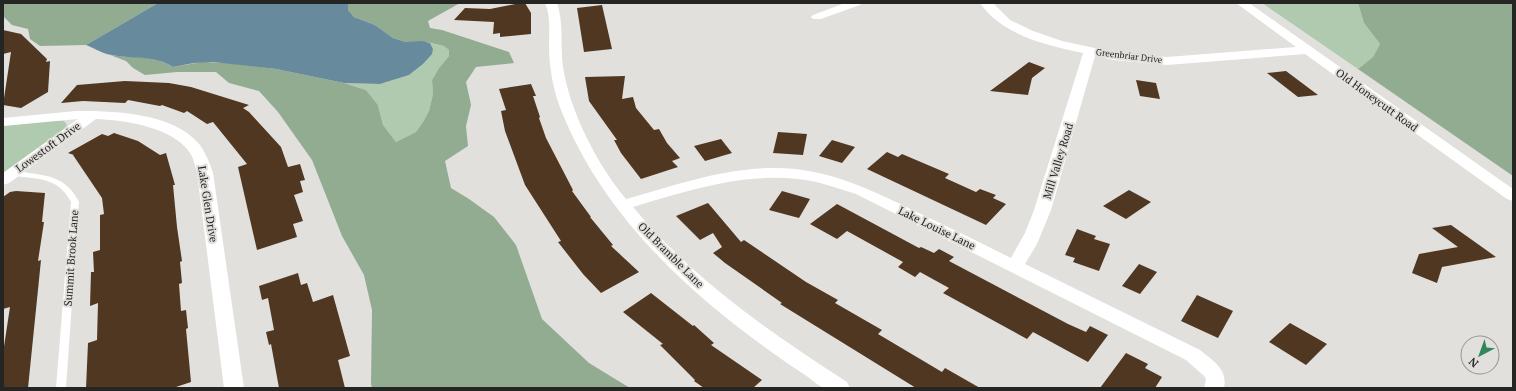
<svg xmlns="http://www.w3.org/2000/svg" width="1516" height="391" viewBox="0 0 1516 391" font-family="'PT Serif',serif">
  <style>
    .green { fill: #afcaaf }
    .forest { fill: #91ac91 }
    .water { fill: #678b9d }
    .building { fill: #503721 }
    .lines { fill: none; stroke-linecap: round; stroke-linejoin: round }
    .service { fill: #fff; fill-rule: evenodd }
    .minor { fill: #fff; fill-rule: evenodd }
    .labels { text-anchor: middle; dominant-baseline: central; stroke-width: 4; stroke-linejoin: round; paint-order: stroke }
    .far-street-label { font-size: 9px; fill: #252523; stroke: #e2e0dd }
    .street-label { font-size: 11px; fill: #252523; stroke: #e2e0dd }
  </style>
  <rect width="100%" height="100%" fill="#e2e0dd"/>
  <path class="green" d="M1262,3H1358L1364,23L1380,44L1373,57L1358,69Z
    M430,43L444,46L449,50V56L439,68L432,80L433,94L429,111L423,122L416,132L396,142L383,125L378,105L366,90L344,83L380,84L409,75L423,64L433,49Z
    M57,120L64,121L67,125L63,131L3,173V126Z"/>
  <path class="forest" d="M3,3H158L86,45L40,46L30,39L28,29L12,25L3,16Z
    M350,3H460L428,21L430,28L442,30L509,52L514,63L476,67L466,82L471,105L466,126L468,146L445,161L451,188L469,199L494,217L516,245L542,319L589,363L630,388H372L371,384L372,310L364,275L342,236L312,160L278,112L259,91L229,83L216,72H177L145,75L133,68L126,61L110,55C131,58 155,55 173,67L202,62L228,63L276,69L344,83L366,90L378,105L383,125L396,142L416,132L423,122L429,111L433,94L432,80L439,68L449,56V50L444,46L427,42H406L393,38L375,25L354,17L348,10V5Z
    M1358,3H1513V176L1358,69L1373,57L1380,44L1364,23Z"/>
  <path class="water" d="M158,3H350L348,5V10L354,17L375,25L393,38L406,42L422,41L430,43L433,49L432,54L423,64L409,75L380,84L344,83L276,69L213,62L194,63L173,67C155,55 133,59 112,55C103,54 94,48 86,45Z"/>
  <path class="building" d="M520,3H525L531,13V34L500,37V33L493,34L494,22L454,20L465,8L490,9Z
    M602,5L612,49L584,52L577,8Z
    M3,30L21,34L47,59L46,62L50,61L48,92L21,108L3,105L11,52L3,54Z
    M1029,62L1045,68L1032,78L1028,95L990,91Z
    M1286,71L1318,95L1298,97L1267,73Z
    M625,76L622,99L633,97L636,108L654,130L659,129L667,143L680,158L672,161L678,167L641,179L621,153L614,140H617L589,101L585,77Z
    M1136,80L1156,83L1160,99L1140,96Z
    M125,81L169,83L191,87L249,105L243,108L249,112L281,147L288,167L300,164L305,180L300,181L303,192L294,195L303,221L293,224L297,237L257,250L238,167L247,164L213,122L207,124L187,111L184,113L162,105L160,106L128,100L125,103L83,101L61,103L77,85Z
    M531,84L536,96H533L540,117L539,118L546,138L573,190L572,191L591,217H590L613,245L611,246L639,272L601,293L583,274L558,242L561,241L525,185L505,131L501,111L506,110L499,89Z
    M778,132L807,134L803,155L773,153Z
    M114,133L138,141L160,155L166,153L175,185H173L177,227L182,261L180,262L182,283L179,284L181,311L186,310L188,328L186,329L191,382L173,388H86L88,343L97,340L98,303L90,306L91,272H94L93,252L100,250V215L104,214L102,198L73,155H74L68,153L102,134L108,136Z
    M721,139L732,153L705,161L694,146Z
    M832,140L855,147L842,163L819,156Z
    M887,152L898,157L902,154L949,174L945,178L976,192L980,189L996,195L993,198L1006,204L986,225L867,169Z
    M1129,190L1151,202L1126,219L1103,206Z
    M16,191L45,193L42,222H44L38,261L41,260L28,388H3V353L10,307L3,309V197L10,192Z
    M782,191L810,199L799,218L769,210Z
    M708,203L741,242L744,240L806,282L838,300L835,303L882,330L878,334L942,372L945,368L980,388H916L780,304L782,303L725,263L713,253L722,247L713,233L700,240L676,216Z
    M837,204L919,248L921,247L934,253L939,249L954,257L949,261L1068,324L1086,332L1090,326L1108,335L1088,362L1033,332L1027,339L943,293L949,288L920,272L915,277L898,267L903,262L847,231L837,239L810,224Z
    M1451,225L1496,257L1442,267L1437,283L1412,273L1419,254L1458,247L1432,228Z
    M1077,229L1096,236L1094,239L1110,244L1099,271L1073,262L1075,258L1065,255Z
    M1139,264L1157,272L1140,294L1122,286Z
    M298,273L301,285L307,283L313,302L333,295L350,356L338,360L345,388H279L271,344L269,345L266,332L274,330L268,298L262,300L259,286Z
    M651,293L693,326L694,325L714,343L711,345L762,380L753,388H704L694,381L695,380L660,345L663,344L623,312Z
    M1197,295L1233,311L1218,338L1181,321Z
    M1290,323L1327,344L1306,365L1269,342Z
    M1126,353L1148,364L1145,368L1162,377L1155,388H1100Z"/>
  <g class="lines">
    <path class="service" d="M10,171C16,170 23,172 29,173C53,176 68,180 79,202L66,388H56L71,202C57,175 35,180 10,175L9,173Z"/>
    <path class="minor" d="M545,3H557C564,23 560,46 563,67C570,112 597,164 626,199C673,186 720,169 769,168C825,166 872,190 921,214C951,228 981,243 1011,258L1025,233L1034,210L1083,53C1047,45 1003,36 980,3H993L1010,20L1033,31L1062,41L1113,52L1167,57L1296,47L1236,3H1249L1513,189V201L1507,199L1305,54L1167,65L1113,60L1095,56L1051,210L1037,244L1025,264L1200,350C1213,361 1228,369 1224,388H1204L1206,379L1204,376L1186,360L856,194C837,188 818,181 798,179C741,173 687,191 633,207C693,279 769,332 847,382L850,388C843,388 830,390 823,388C818,385 813,381 808,377C794,368 780,358 766,348C680,286 601,210 561,110C553,90 549,67 549,45C549,30 551,17 545,3Z
      M845,3H862L860,5L821,19H813L811,17L813,15Z
      M76,111C114,111 173,112 200,145C206,154 210,163 213,173L244,388H224L197,173C195,166 194,159 190,153C173,127 124,120 96,119L9,183L3,185V173L78,119L3,126V118Z"/>
  </g>
  <g class="labels">
    <g class="far-street-label">
      <text transform="translate(1129 56) rotate(7)">Greenbriar Drive</text>
    </g>
    <g class="street-label">
      <text transform="translate(1377 100) rotate(36)">Old Honeycutt Road</text>
      <text transform="translate(48 147) rotate(-36)">Lowestoft Drive</text>
      <text transform="translate(1058 161) rotate(-73)">Mill Valley Road</text>
      <text transform="translate(208 204) rotate(81)">Lake Glen Drive</text>
      <text transform="translate(937 228) rotate(26)">Lake Louise Lane</text>
      <text transform="translate(671 255) rotate(45)">Old Bramble Lane</text>
      <text transform="translate(71 258) rotate(-86)">Summit Brook Lane</text>
    </g>
  </g>
  <rect width="1516" height="391" fill="none" stroke="#252523" stroke-width="8"/>
  <g transform="translate(1480 355) rotate(221)"><circle r="19" fill="#e2e0dd" stroke="#969593"/>
  <path d="M0-3L7 15L0 10L-7 15Z" fill="#31865a"/>
  <text y="-6" font-size="11" font-weight="bold" text-anchor="middle" fill="#252523">N</text>
  </g>
</svg>
